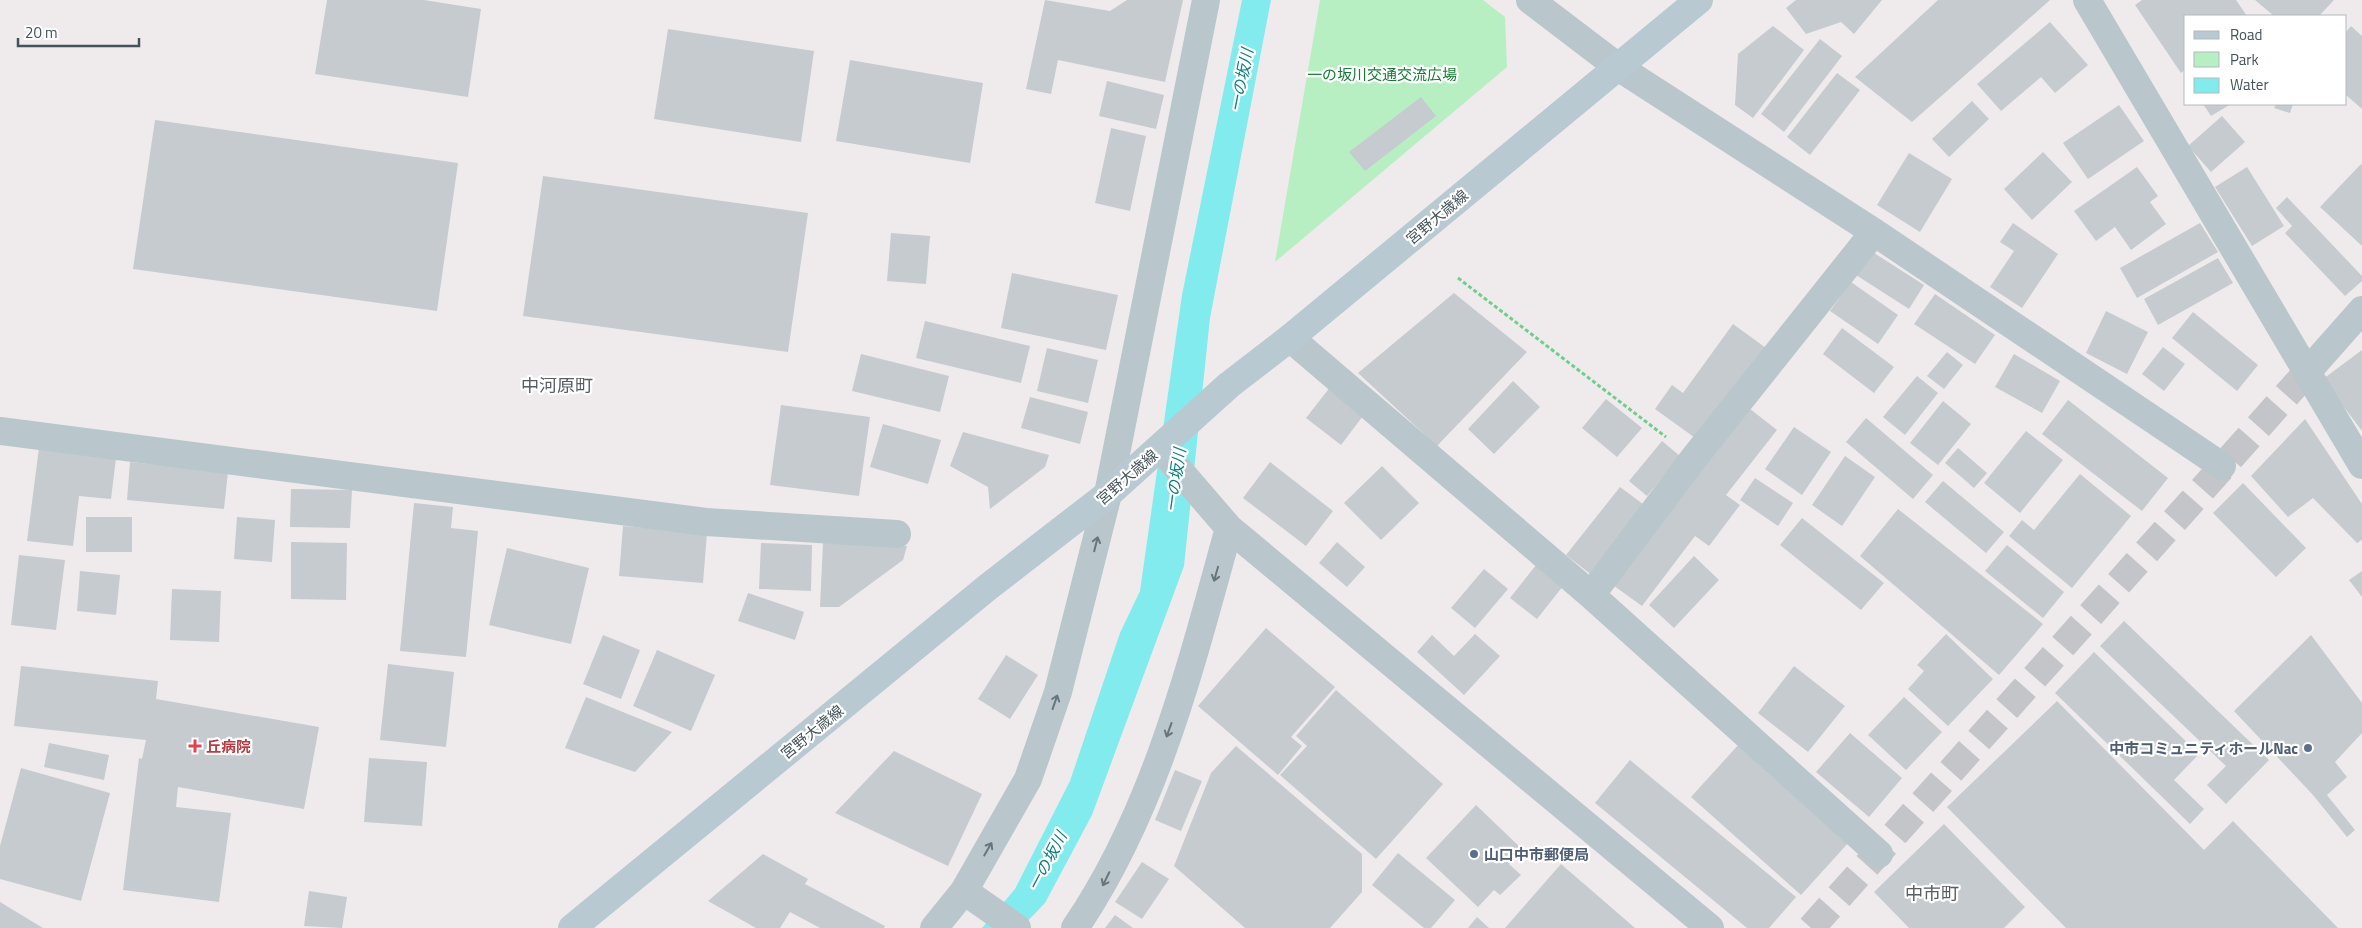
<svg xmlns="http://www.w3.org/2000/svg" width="2362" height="928" viewBox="0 0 2362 928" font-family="'Titillium Web','Noto Sans JP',sans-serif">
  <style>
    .green { fill: #b7efc3 }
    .water { fill: #82ebee }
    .building { fill: #c5cbcf }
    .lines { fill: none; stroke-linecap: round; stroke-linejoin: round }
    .street-tunnel { stroke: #c4c5c8; stroke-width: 28; stroke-dasharray: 28 14; stroke-linecap: butt }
    .path { stroke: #6ece8e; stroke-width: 3; stroke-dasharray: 4 2.5; stroke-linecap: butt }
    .street { stroke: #b9c7cc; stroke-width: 28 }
    .secondary { stroke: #b8c9d1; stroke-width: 28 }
    .oneway { stroke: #67767c }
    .health-dot { fill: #e0444e; stroke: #fff; stroke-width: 2 }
    .service-dot { fill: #5c6f8a; stroke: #fff; stroke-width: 2 }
    .labels { text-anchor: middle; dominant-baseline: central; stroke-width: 4.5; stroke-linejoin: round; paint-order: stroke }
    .park-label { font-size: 15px; fill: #137c35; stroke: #fff }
    .street-label { font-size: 15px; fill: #44535a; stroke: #fff }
    .health-label { font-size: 15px; font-weight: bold; fill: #be3a42; stroke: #fff; text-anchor: start }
    .service-label { font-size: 15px; font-weight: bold; fill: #4e5e75; stroke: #fff; text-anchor: end }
    .water-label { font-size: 16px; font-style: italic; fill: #0a7e82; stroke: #fff }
    .quarter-label { font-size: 18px; fill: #585e61; stroke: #fff }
  </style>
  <rect width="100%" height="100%" fill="#efebec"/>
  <path class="green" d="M1320,0H1483L1505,17L1507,67L1275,262Z"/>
  <path class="water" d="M1242,0H1271L1210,318L1184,566L1092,815L1045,903L1021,928H982L1015,889L1070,781L1120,633L1140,591L1182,295Z"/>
  <path class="building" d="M327,0H424L481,9L468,97L315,74Z
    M1045,0L1110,11L1127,0H1183L1165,82L1058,60L1051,94L1026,89Z
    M1796,0H1882L1854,34L1841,22L1806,34L1786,8Z
    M1938,0H2050L1912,122L1855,77Z
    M2142,0H2236L2247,16H2186V69L2181,73L2135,5Z
    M2255,0H2334L2319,16H2274Z
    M2050,22L2088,65L2055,93L2041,77L2001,111L1977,84Z
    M1773,26L1804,50L1753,118L1735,105L1738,54Z
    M2351,26L2362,36V109L2346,95V32Z
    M668,29L814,51L801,142L654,119Z
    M1820,39L1842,56L1784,132L1761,114Z
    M850,60L983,83L970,163L836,141Z
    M1837,73L1860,90L1810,155L1787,137Z
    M1107,81L1164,95L1156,129L1099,116Z
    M1421,97L1436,116L1365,171L1349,152Z
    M1972,101L1989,119L1949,157L1932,139Z
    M2203,104H2231L2211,116Z
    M2276,104H2293L2290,113L2274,108Z
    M2119,105L2144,141L2088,179L2063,143Z
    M2222,116L2245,142L2211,172L2188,146Z
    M155,120L458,163L437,311L133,269Z
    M1111,128L1146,136L1130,211L1095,203Z
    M2043,152L2072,182L2032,220L2004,189Z
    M1909,153L1952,179L1920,232L1877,205Z
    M2361,164L2362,165V246L2320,207Z
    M2137,167L2158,196L2150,202L2166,224L2131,250L2115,227L2096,241L2074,211Z
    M2247,167L2284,226L2252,246L2215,187Z
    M543,176L808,213L788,352L523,316Z
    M2287,197L2362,276V281L2345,296L2285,233L2292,226L2276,208Z
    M2013,223L2058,254L2022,308L1990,287L2014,251L2000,242Z
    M2200,223L2218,252L2137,298L2120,268Z
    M891,233L930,236L926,284L887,281Z
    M1871,251L1924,285L1909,309L1856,275Z
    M2218,258L2233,283L2158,325L2144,299Z
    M1012,273L1118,295L1106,350L1001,328Z
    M1851,282L1898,315L1878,344L1830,311Z
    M1454,293L1527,352L1437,446L1358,373Z
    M1935,294L1995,335L1975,364L1914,324Z
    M2106,311L2148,332L2127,374L2086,353Z
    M2193,312L2258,365L2237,391L2172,338Z
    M925,321L1030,346L1021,383L916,358Z
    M1733,324L1766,348L1698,440L1655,409L1672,385L1683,393Z
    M1842,328L1894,367L1874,393L1823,354Z
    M2163,347L2185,364L2164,391L2142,374Z
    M1047,348L1098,360L1088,403L1037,391Z
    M2362,350V431L2323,379Z
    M1947,352L1963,365L1944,389L1927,376Z
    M861,354L949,376L940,412L852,391Z
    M2014,354L2060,381L2042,413L1995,387Z
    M1917,376L1938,393L1905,435L1883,417Z
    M1513,381L1540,407L1494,454L1468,429Z
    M1331,386L1366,412L1341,445L1306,418Z
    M1030,397L1088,412L1080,444L1021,428Z
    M1606,399L1642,428L1617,457L1582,428Z
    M2068,400L2168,478L2142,511L2042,434Z
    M1943,401L1971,424L1938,465L1910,443Z
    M781,405L870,417L859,496L770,485Z
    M1745,405L1777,430L1726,495L1740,505L1709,546L1695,536L1642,606L1610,583Z
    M1866,418L1933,475L1913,499L1846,442Z
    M2305,419L2362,504V540L2357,543L2313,498L2288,517L2251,476Z
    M883,424L941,440L928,484L870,467Z
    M1794,427L1831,452L1802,495L1765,469Z
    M2026,431L2063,460L2020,513L1984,483Z
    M963,432L1049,455L1045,467L990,509L988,487L950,466Z
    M1662,441L1680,456L1647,496L1629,481Z
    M39,448L116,458L111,499L79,496L73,546L27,541Z
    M1958,448L1987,473L1974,488L1945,463Z
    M1845,456L1875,477L1842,526L1812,505Z
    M130,462L228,472L224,509L127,500Z
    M1270,462L1333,511L1306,546L1243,498Z
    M1382,466L1419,503L1381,540L1344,503Z
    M2080,474L2131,516L2072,588L2009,536L2022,520L2034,530Z
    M1755,478L1793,503L1778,526L1740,500Z
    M1943,481L2004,532L1986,553L1925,502Z
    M2243,483L2306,548L2276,577L2213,513Z
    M1620,487L1647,507L1593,576L1566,555Z
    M291,489L352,490L350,528L290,527Z
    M414,503L453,507L451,528L478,531L466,657L400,651Z
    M1898,509L2043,624L1999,675L1860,556Z
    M86,517H132V552H86Z
    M237,517L275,520L272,562L234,559Z
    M1802,518L1884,583L1861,610L1780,545Z
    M623,526L707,533L703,583L619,576Z
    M291,542L347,543L346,600L291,599Z
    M823,542L907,546L903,560L839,607H820Z
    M1337,542L1365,567L1347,587L1319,563Z
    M761,543L812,545L811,591L759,589Z
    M2007,545L2064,592L2043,618L1985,571Z
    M507,548L589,568L571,644L489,625Z
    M19,555L65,560L56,630L11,625Z
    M1694,556L1719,580L1674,628L1649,605Z
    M1540,560L1567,581L1537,619L1510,598Z
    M1484,569L1508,589L1475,628L1451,608Z
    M80,571L120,575L116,615L77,611Z
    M2362,571V597L2349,580Z
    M172,589L221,591L219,642L170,640Z
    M748,593L804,612L795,640L738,621Z
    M2124,621L2269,760L2226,804L2207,785L2226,766L2100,646Z
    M1266,628L1335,687L1291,737L1302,746L1278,775L1198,706Z
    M1475,634L1500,656L1464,695L1417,652L1432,635L1454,656Z
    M1946,634L1993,679L1948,726L1908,689L1924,671L1917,665Z
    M603,635L640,650L621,699L583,684Z
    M2311,635L2362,703V733L2335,762L2347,777L2327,795L2355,830L2347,837L2313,795L2234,711Z
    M657,650L715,675L691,731L633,706Z
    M2094,652L2199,754L2174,780L2204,809L2190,824L2055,693Z
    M1006,655L1038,675L1010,719L978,699Z
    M388,664L454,672L446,747L380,740Z
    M21,666L158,681L156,699L319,727L304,809L178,787L176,807L231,813L219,902L123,890L139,758L142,759L146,740L14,726Z
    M1794,666L1845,706L1808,752L1758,713Z
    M1336,690L1443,784L1376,859L1280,775L1307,746L1296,736Z
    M586,697L672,732L635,772L565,748Z
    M1904,697L1942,732L1906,770L1868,735Z
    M2057,701L2204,850L2233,821L2338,928H2066L1947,807Z
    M1850,733L1902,778L1869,817L1816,772Z
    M49,743L109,755L104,780L44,767Z
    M1740,743L1850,841L1801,895L1691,797Z
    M1236,746L1362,854V892L1330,928H1245L1174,866L1211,773Z
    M894,751L982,794L948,866L835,813Z
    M369,758L427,762L422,826L364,822Z
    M1630,760L1796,897L1769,928H1747L1595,803Z
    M21,768L110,793L81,901L0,879V846Z
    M1175,770L1202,781L1181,831L1155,820Z
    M1476,805L1523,850L1509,864L1521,875L1500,895L1494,890L1478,907L1426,858Z
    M1944,824L2025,907L2004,928H1909L1874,892Z
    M1398,853L1455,900L1431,928H1424L1372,885Z
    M763,854L808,879L805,884L885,926L884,928H820L790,912L780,928H756L708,901Z
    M1142,862L1169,879L1142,919L1115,902Z
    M1561,864L1635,928H1505Z
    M309,891L347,897L342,928L304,926Z
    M0,902L43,928H0Z
    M1115,915L1133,928H1105Z
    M1477,917L1489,928H1468Z"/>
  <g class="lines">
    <path class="street-tunnel" d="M1811,928L2308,371"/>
    <path class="path" d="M1458,278L1666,437"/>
    <path class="street" d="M1530,0L1618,67L1874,232L2222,466
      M2087,0L2362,465
      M1290,338L1591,595L1879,854
      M2308,371L2362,310
      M0,431L706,522L897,534
      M1160,448L1229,528L1710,928
      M1591,595L1694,458L1874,232
      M964,891L1017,928
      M934,928L964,891L1028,779L1058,692L1108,494L1206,0
      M1075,928C1156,809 1191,665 1229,528"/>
    <path class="secondary" d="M572,928L988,587L1108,494L1229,385L1290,338L1699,0"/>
  </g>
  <defs><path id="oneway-shaft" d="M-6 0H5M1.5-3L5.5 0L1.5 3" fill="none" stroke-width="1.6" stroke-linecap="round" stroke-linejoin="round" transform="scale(1.25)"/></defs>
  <g class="oneway">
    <use href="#oneway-shaft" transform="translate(1096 544) rotate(-76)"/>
    <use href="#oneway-shaft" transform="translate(1216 574) rotate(106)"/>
    <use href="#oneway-shaft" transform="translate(1055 702) rotate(-71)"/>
    <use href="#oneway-shaft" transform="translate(1169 730) rotate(110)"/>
    <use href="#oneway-shaft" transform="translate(988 849) rotate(-60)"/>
    <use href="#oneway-shaft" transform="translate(1106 879) rotate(116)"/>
  </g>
  <path class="health-dot" d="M192.5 738.5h5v5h5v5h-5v5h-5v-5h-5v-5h5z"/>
  <g class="service-dot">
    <circle cx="2308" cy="748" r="5"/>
    <circle cx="1474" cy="854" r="5"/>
  </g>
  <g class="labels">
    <g class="park-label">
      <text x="1382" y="74">一の坂川交通交流広場</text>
    </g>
    <g class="street-label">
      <text transform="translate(1437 217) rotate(-40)">宮野大歳線</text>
      <text transform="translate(1127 477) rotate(-41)">宮野大歳線</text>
      <text transform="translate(812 732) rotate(-39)">宮野大歳線</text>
    </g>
    <g class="health-label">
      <text x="206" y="746">丘病院</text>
    </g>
    <g class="service-label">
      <text x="2298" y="748">中市コミュニティホールNac</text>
      <text x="1484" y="854" text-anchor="start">山口中市郵便局</text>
    </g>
    <g class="water-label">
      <text transform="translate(1241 80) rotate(-79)">一の坂川</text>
      <text transform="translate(1175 480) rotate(-82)">一の坂川</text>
      <text transform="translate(1047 861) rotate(-62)">一の坂川</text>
    </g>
    <g class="quarter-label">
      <text x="557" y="385">中河原町</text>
      <text x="1932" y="893">中市町</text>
    </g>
  </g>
  <rect x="2184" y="15" width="162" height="90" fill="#ffffff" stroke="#b4babd"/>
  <rect x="2194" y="31" width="25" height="8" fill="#b8c9d1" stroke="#b4babd"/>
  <text x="2230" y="40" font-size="15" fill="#44535a">Road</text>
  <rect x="2194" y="52" width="25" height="15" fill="#b7efc3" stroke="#b4babd"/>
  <text x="2230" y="65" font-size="15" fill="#44535a">Park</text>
  <rect x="2194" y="78" width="25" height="15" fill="#82ebee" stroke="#b4babd"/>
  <text x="2230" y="90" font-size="15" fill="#44535a">Water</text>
  <path d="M18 38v8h121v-8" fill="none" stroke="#44535a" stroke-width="2.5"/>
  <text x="25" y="38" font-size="15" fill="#44535a" stroke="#ffffff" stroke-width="4" paint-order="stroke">20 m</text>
</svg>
